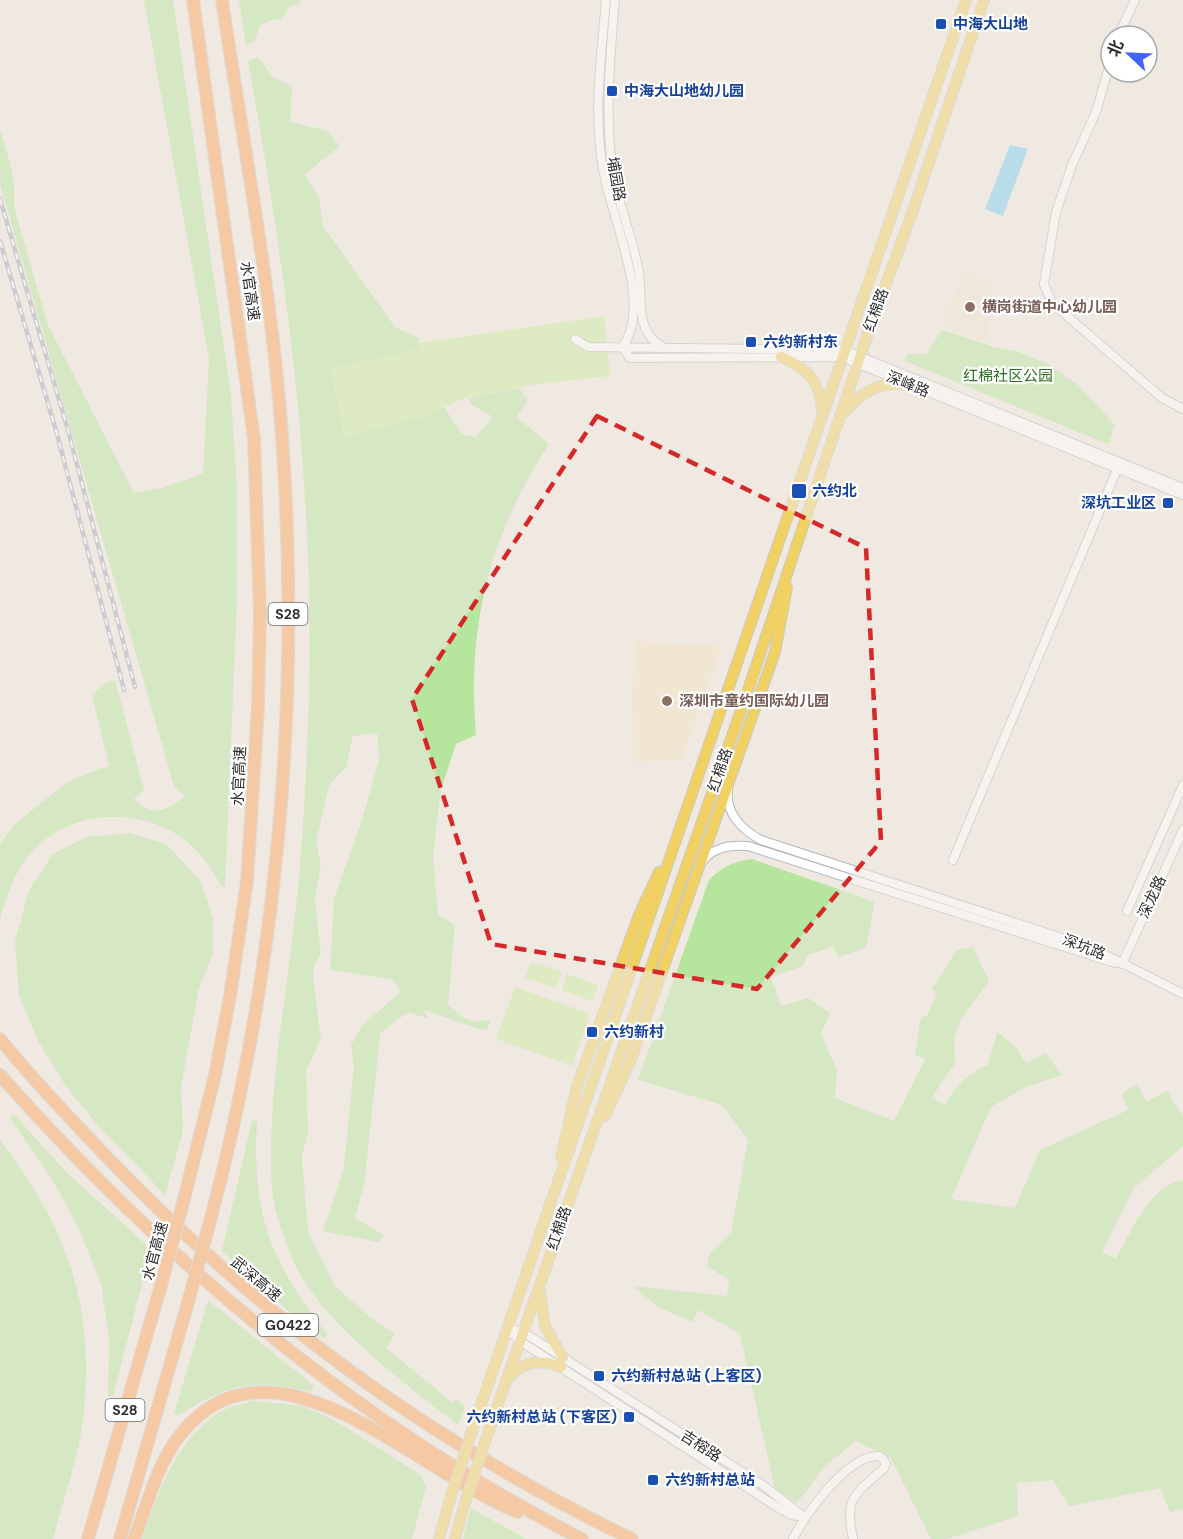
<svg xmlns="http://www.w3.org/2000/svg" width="1183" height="1539" viewBox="0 0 1183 1539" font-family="'DM Sans','Noto Sans SC',sans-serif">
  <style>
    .education { fill: #f0e6d1 }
    .green { fill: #b6e59e }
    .pitch { fill: #c9ec9a }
    .water { fill: #75cff0 }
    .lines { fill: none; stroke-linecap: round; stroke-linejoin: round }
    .minor-casing { stroke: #b4b7c1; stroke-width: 10 }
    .major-casing { stroke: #c9c9c9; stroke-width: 12 }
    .highway-casing { stroke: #c9c9c9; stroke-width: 14 }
    .minor { stroke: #fff; stroke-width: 8 }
    .major { stroke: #f2d163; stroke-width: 10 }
    .highway { stroke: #ffa35c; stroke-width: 12 }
    .rail-casing { stroke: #a3a6b8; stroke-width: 4.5 }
    .rail { stroke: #fff; stroke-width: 2; stroke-dasharray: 7; stroke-linecap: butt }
    .major-bridge-casing { stroke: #c9c9c9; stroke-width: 12; stroke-linecap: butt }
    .highway-bridge-casing { stroke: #c9c9c9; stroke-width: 14; stroke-linecap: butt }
    .major-bridge { stroke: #f2d163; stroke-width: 10 }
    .highway-bridge { stroke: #ffa35c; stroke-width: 12 }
    .marked { fill: none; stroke: #d62828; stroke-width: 4.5; stroke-dasharray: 12 8; stroke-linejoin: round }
    .transit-dot { fill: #1a4fb4; stroke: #fff; stroke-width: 2 }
    .education-dot { fill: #8d6e63; stroke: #fff; stroke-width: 2 }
    .labels { text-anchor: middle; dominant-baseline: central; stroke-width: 4.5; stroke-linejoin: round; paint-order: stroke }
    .shield { fill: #fff; stroke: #6d6d6d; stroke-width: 1.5 }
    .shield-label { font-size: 14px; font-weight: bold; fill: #2e2e2e }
    .transit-label { font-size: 15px; font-weight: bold; fill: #164399; stroke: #fff; text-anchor: start }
    .street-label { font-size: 15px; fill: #2e2e2e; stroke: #fff }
    .education-label { font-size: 15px; font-weight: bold; fill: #785e54; stroke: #fff; text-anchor: start }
    .park-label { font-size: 15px; fill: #2c6e1b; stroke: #fff }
  </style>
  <rect width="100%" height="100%" fill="#efe9e1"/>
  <path class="education" d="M965,267L992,288L987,344L941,327Z
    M636,641L721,647L682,760L633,762L632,689Z"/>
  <path class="green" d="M144,0H173L231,395L237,488V601L225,886L222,887C215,875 208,863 198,852C154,804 68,804 27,858C13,876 5,899 0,921V844L15,824L47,798L73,779L109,766L92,695L106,683L115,680L144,790L134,799C155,818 163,811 185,797L174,786L0,184V130C8,156 17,179 14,207L48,325L134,493L162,488L203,474L209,359Z
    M239,0H299L300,4L291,6L281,20L273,19L260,25L254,42L246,45Z
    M258,57L273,77L292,86L290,122L327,131L340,146L305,174L319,197L323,226L395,327L419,338L422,349L331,368L344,437L422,417L444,407L462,434L475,437L493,417L472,405L469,398L519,388L528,400L516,417L549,444C489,536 467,625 476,735L456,744L441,789L433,856L438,915L455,925L448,1005L464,1018L478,1022L491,1019L488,1028L482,1030L424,1010L429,1019L408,1012L380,1033L365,1180L355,1218L384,1235L379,1242L323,1231L344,1168L354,1066L351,1045L362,1026L401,991L391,979L330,970L334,898L362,820L379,760L377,733L353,736L346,767L329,785L316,842L321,864L315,900L321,954L315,963L313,976L321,1039L306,1071L308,1133L302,1156L308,1232L335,1286L370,1317L395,1334L386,1348L453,1403L457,1399L465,1406L458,1425C407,1385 322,1323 294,1263C287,1248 282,1231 277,1215C269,1185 271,1152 272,1121C275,1049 289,977 296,905C302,853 305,799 307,746C319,516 289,287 248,61Z
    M942,330L994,347L1016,351L1048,364L1078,385L1115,425L1108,444L905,361L907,354H926Z
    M129,833L166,844L200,880L213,918V954L199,988L181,1087L183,1131L165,1195L94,1121L65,1085L38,1041L19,995L15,941L29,890L53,854L87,837Z
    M752,859L875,902L866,948L839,957L833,947L807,955L803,966L771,977L781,1006L808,998L830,1013L821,1034L837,1070L835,1098L894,1121L925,1059L915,1055L921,1017L927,1016L937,994L932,989L957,950L973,947L989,981L961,1019L954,1038L955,1063L932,1097L944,1105C955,1088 968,1072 988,1065L997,1032L1015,1046L1026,1063L1046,1053L1062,1075L1026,1087L991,1107L951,1199L1015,1208L1040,1150L1128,1110L1122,1094L1137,1083L1146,1102L1167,1091L1183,1116V1146L1134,1188L1102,1252L1116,1259C1131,1232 1149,1186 1183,1180V1509L1170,1512L1160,1488L1069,1506L1053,1480L1017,1483L1018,1516L947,1539H931L891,1458L856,1441L825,1466L797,1503L775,1489L740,1334L698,1310L692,1322L658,1307L633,1286L727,1296L729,1280L707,1266L710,1253L731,1232L748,1140L722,1105L638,1080L709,880C722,867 734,861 752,859Z
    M14,1114L64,1170L151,1249L113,1396H108L109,1340L101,1284L79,1229L55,1184L10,1118Z
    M252,1120L257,1121C252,1215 270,1261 327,1334L325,1339L254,1284L222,1251Z
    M0,1140C68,1229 96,1307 83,1420C78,1459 63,1500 53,1539H0Z
    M208,1300L314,1386L310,1392C255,1377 225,1385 178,1416L174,1413Z
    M253,1401L302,1406L334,1420L421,1475L426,1487L412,1539H142C159,1492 176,1438 222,1411C230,1406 243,1404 253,1401Z
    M471,1508L526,1539H463Z"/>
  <path class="pitch" d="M604,316L610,376L531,385L463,399L422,417L344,437L331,368L421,349L420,343Z
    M531,962L562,972L556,988L525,978Z
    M567,974L598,985L592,1001L562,990Z
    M515,987L590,1014L572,1066L496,1039Z"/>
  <path class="water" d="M1010,145L1028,149L1003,216L985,209Z"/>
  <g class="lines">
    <defs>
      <path id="minor" d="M606,0C601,59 592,120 605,179C614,223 653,308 622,347
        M615,0C610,55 605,111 612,166C617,202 633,237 639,273C643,301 634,331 663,347
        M1118,36L1135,0
        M1111,60L1096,112L1072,165L1056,212L1044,284L1052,303L1162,398L1183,409
        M575,339L588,347L844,350L1183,488
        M622,347L630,358L842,357L1183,495
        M728,790C725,813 742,830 761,840L1090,947L1183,994
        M953,860L1119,465
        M702,862C713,847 730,845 748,846L1115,963
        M1127,911L1183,785
        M1122,964L1183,830
        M507,1328L520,1341L774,1505L791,1515L805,1517
        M507,1328L523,1332L764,1486L804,1517
        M793,1539C805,1514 849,1453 880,1456L886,1463L884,1468C855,1495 844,1496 853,1539"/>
      <path id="major" d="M781,357C806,367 821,382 822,409
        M844,413C862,390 881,381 911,385
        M605,1116L630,1062L775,652L787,587
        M561,1157L577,1086L639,915L659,872
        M540,1292L545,1326L563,1358
        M508,1379C522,1361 541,1359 561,1367
        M475,1422L966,0
        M489,1430L746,696L868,333L911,216L984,0
        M439,1539L450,1499
        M455,1539L464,1506"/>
      <path id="highway" d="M0,1039C32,1079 68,1116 103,1153C260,1317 428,1441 632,1539
        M0,1075C166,1262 358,1425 582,1539
        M184,1199L215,1075L230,996L247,881L258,707L260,613L254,439L193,0
        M209,1225C278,969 301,701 282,437C272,291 243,144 222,0
        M88,1539L162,1282
        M120,1539L187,1306
        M134,1539C147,1507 156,1467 177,1439C269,1314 420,1475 518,1512"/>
    </defs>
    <use href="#minor" class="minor-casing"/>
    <use href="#major" class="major-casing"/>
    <use href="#highway" class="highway-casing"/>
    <use href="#minor" class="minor"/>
    <use href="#major" class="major"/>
    <use href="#highway" class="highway"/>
    <defs>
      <path id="rail" d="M0,199L68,430L135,687
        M0,241L57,434L124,690"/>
    </defs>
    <use href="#rail" class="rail-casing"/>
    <use href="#rail" class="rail"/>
    <defs>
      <path id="major-bridge" d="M450,1499L475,1422
        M464,1506L489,1430"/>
      <path id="highway-bridge" d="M162,1282L184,1199
        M187,1306L209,1225"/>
    </defs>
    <use href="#major-bridge" class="major-bridge-casing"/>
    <use href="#highway-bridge" class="highway-bridge-casing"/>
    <use href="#major-bridge" class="major-bridge"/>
    <use href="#highway-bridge" class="highway-bridge"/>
  </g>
  <path d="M0 0H1183V1539H0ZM597,416L866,548L881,841L757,989L491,944L412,699Z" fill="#efe9e1" fill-opacity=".55" fill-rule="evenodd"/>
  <path class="marked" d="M597,416L866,548L881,841L757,989L491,944L412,699Z"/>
  <g class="transit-dot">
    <rect x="935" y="18" width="12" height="12" rx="3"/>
    <rect x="606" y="85" width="12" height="12" rx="3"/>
    <rect x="745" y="336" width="12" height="12" rx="3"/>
    <rect x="791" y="483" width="16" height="16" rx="3"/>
    <rect x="1162" y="497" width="12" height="12" rx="3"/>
    <rect x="586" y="1026" width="12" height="12" rx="3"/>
    <rect x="593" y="1370" width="12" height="12" rx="3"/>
    <rect x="623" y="1411" width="12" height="12" rx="3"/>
    <rect x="647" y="1474" width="12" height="12" rx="3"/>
  </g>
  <g class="education-dot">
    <circle cx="970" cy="307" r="6"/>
    <circle cx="667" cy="701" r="6"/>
  </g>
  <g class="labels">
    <g class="shield">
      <rect x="268.5" y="603" width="39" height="22" rx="4.5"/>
      <rect x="258" y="1314" width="60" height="22" rx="4.5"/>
      <rect x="105.5" y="1399" width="39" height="22" rx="4.5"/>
    </g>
    <g class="shield-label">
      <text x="288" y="614">S28</text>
      <text x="288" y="1325">G0422</text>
      <text x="125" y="1410">S28</text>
    </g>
    <g class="transit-label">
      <text x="953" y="24">中海大山地</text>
      <text x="624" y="91">中海大山地幼儿园</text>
      <text x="763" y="342">六约新村东</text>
      <text x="812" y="491">六约北</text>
      <text x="1156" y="503" text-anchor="end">深坑工业区</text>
      <text x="604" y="1032">六约新村</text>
      <text x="611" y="1376">六约新村总站 (上客区)</text>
      <text x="617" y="1417" text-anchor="end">六约新村总站 (下客区)</text>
      <text x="665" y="1480">六约新村总站</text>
    </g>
    <g class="street-label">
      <text transform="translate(616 179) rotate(80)">埔园路</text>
      <text transform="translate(250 291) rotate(82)">水官高速</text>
      <text transform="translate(876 310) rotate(-70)">红棉路</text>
      <text transform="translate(908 384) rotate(22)">深峰路</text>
      <text transform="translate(720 770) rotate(-71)">红棉路</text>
      <text transform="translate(239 776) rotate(-87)">水官高速</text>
      <text transform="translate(1152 897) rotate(-65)">深龙路</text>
      <text transform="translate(1084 947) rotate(21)">深坑路</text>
      <text transform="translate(559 1228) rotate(-71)">红棉路</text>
      <text transform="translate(155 1251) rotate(-75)">水官高速</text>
      <text transform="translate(256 1279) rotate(40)">武深高速</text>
      <text transform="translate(701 1446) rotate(33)">吉榕路</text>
    </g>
    <g class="education-label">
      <text x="982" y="307">横岗街道中心幼儿园</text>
      <text x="679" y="701">深圳市童约国际幼儿园</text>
    </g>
    <g class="park-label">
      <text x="1008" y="376">红棉社区公园</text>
    </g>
  </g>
  <g transform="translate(1129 54) rotate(293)"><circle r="28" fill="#ffffff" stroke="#ababab" stroke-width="1.5"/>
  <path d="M0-4.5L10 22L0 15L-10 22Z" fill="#4264fb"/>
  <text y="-9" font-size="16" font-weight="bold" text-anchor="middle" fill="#2e2e2e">北</text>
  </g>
</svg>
